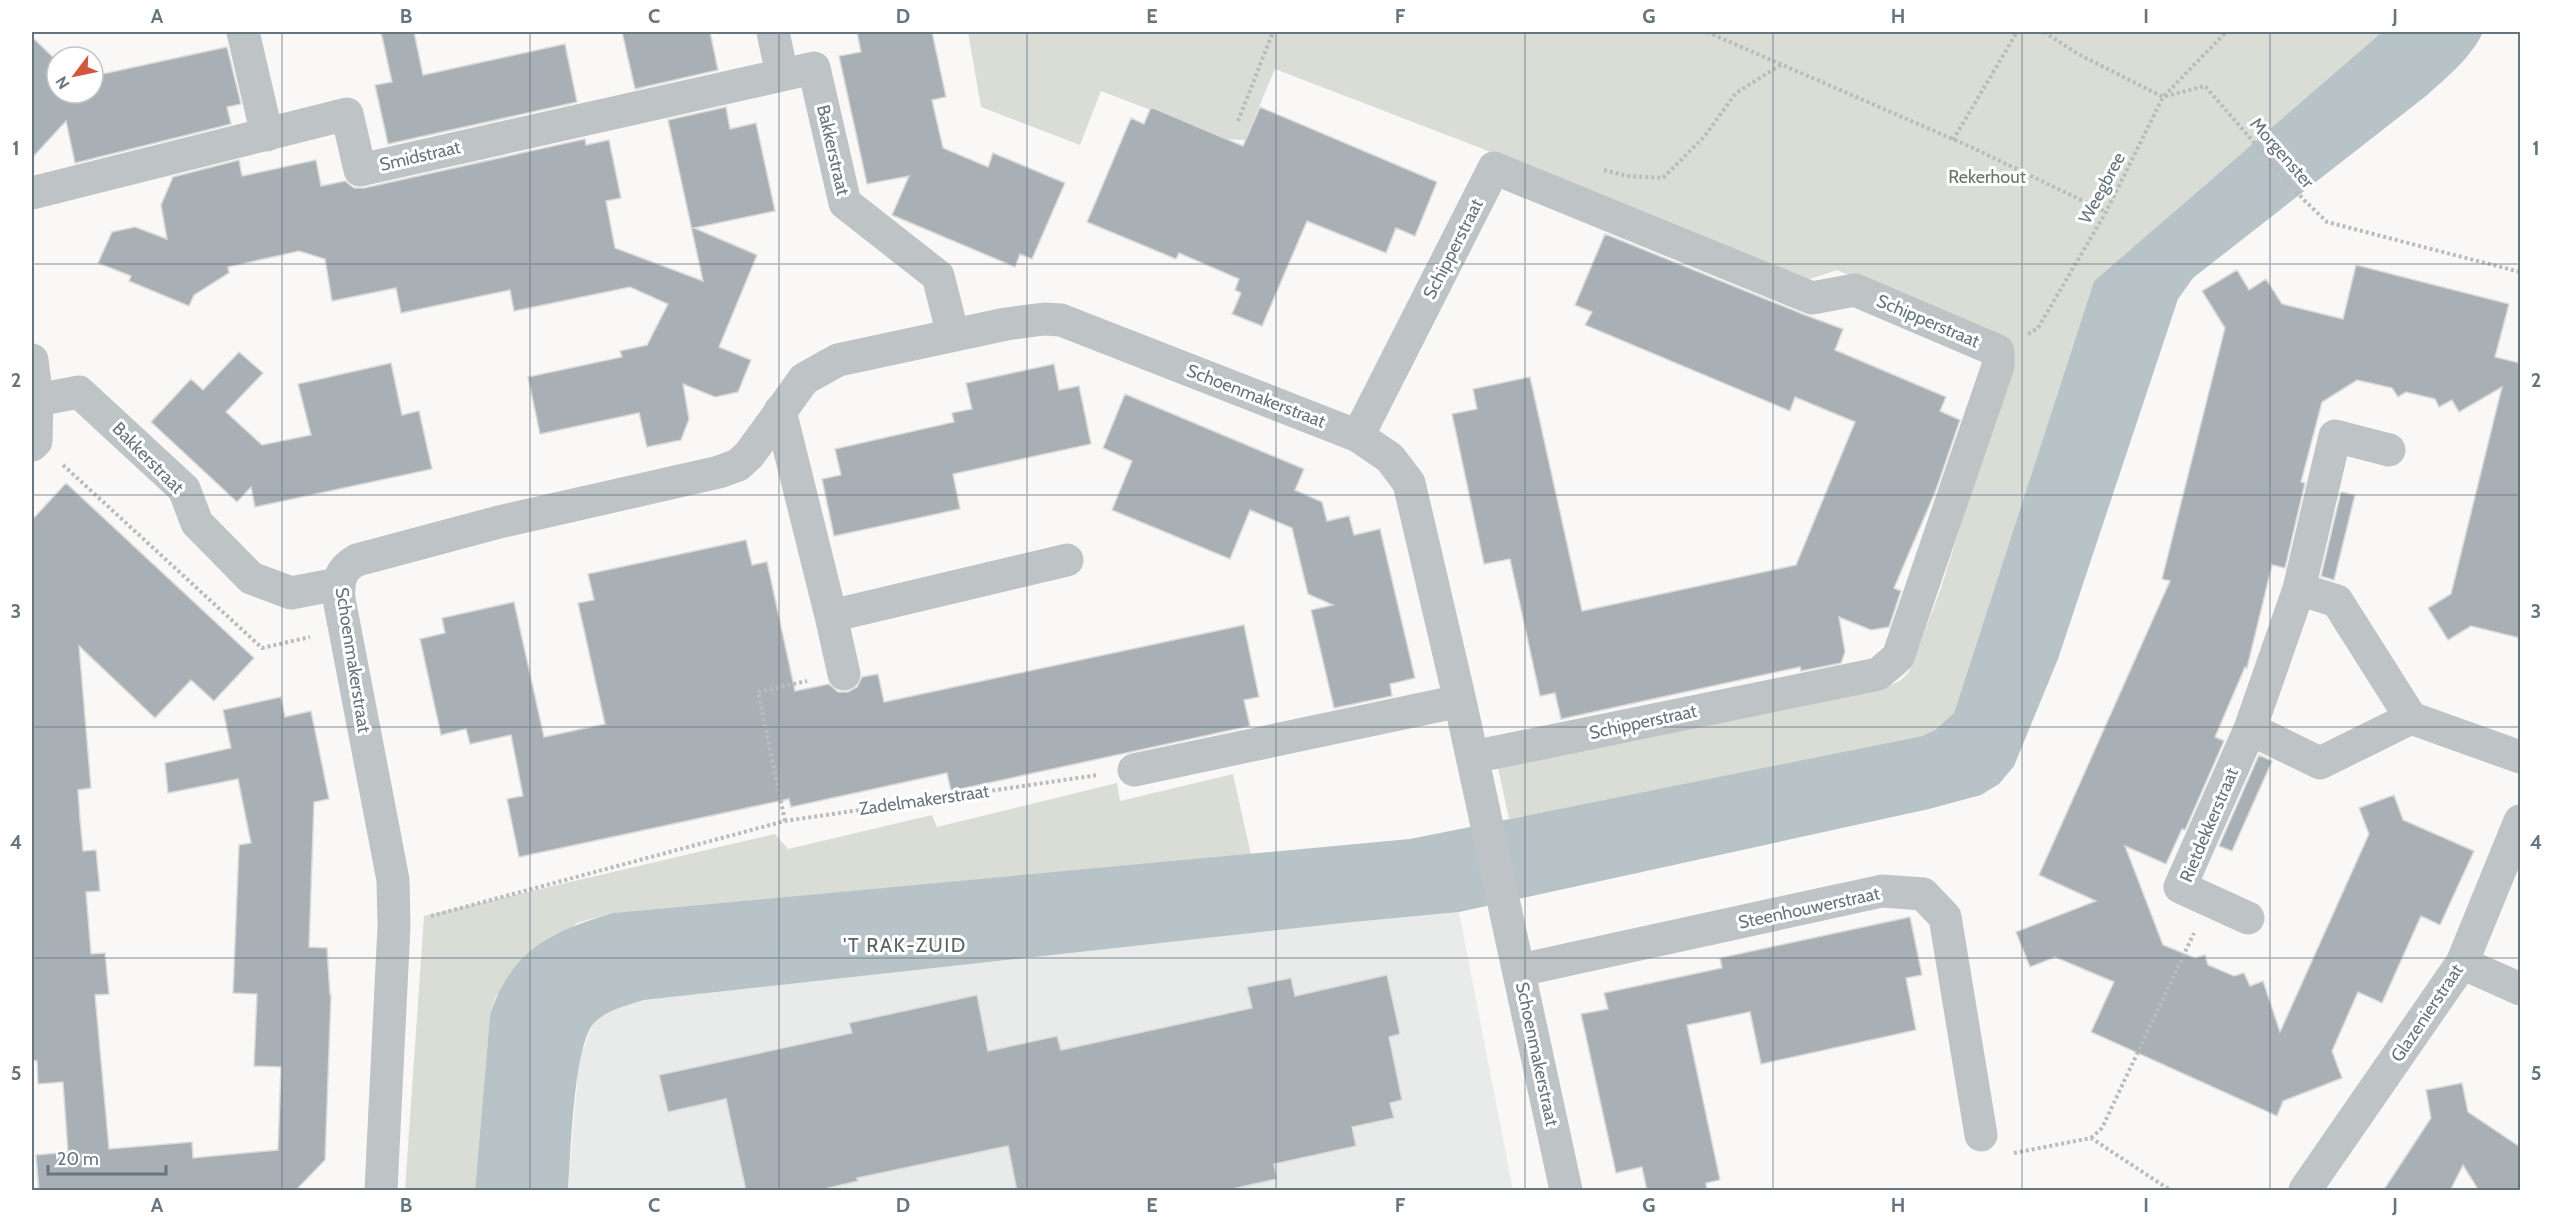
<svg xmlns="http://www.w3.org/2000/svg" width="2552" height="1222" viewBox="0 0 2552 1222" font-family="Cabin,sans-serif">
  <style>
    .built { fill: #e9eaea }
    .green { fill: #d9ddd6 }
    .water { fill: #b7c3c6 }
    .building { fill: #a8afb5; stroke: #dadad9; stroke-width: 1.5 }
    .lines { fill: none; stroke-linecap: round; stroke-linejoin: round }
    .path { stroke: #b9bcbe; stroke-width: 4; stroke-dasharray: 3 3; stroke-linecap: butt }
    .minor { stroke: #bec3c6; stroke-width: 33 }
    .grid { fill: none; stroke: #66757e; stroke-width: 1.5; stroke-opacity: 0.55 }
    .labels { text-anchor: middle; dominant-baseline: central; stroke-width: 6; stroke-linejoin: round; paint-order: stroke }
    .street-label { font-size: 18px; fill: #66757e; stroke: #fff }
    .park-label { font-size: 18px; fill: #697765; stroke: #fff }
    .neighbourhood-label { font-size: 20px; letter-spacing: 1.5px; fill: #58636a; stroke: #fff }
    .neatline { fill: none; stroke: #66757e; stroke-width: 2 }
    .grid-label { font-size: 20px; text-anchor: middle; font-weight: bold; fill: #66757e }
  </style>
  <rect width="100%" height="100%" fill="#f9f8f7"/>
  <path class="built" d="M1459,912L1513,1190H568L579,1060L593,1024L608,1011L644,1000L1343,923Z"/>
  <path class="green" d="M968,32H2382L2094,281L1954,713L1935,730L1922,736L1509,819L1498,768L1883,689L1901,680L1909,672L1941,588L2004,388L1992,339L1837,270L1801,282L1478,147L1275,69L1245,140L1226,139L1101,91L1080,145L981,107Z
    M1233,774L1251,855L613,913L577,923L496,996L490,1015L475,1190H405L424,916L775,834L788,849L932,815L937,827L1117,783L1120,801Z"/>
  <path class="water" d="M2382,32H2483C2471,58 2447,77 2426,96L2193,278L2178,299L2058,659L2014,766L1999,784L1981,795L1929,809L1459,912L1343,923L644,1000C626,1006 608,1009 594,1023C573,1046 571,1156 568,1190H475L490,1015C511,950 552,931 613,913L1410,839L1922,736L1935,730L1954,713L2094,281Z"/>
  <path class="building" d="M381,32H414L423,75L565,44L577,102L388,144L375,85L392,82Z
    M622,32H710L718,70L635,89Z
    M857,32H932L946,97L932,100L943,148L988,167L993,153L1065,183L1032,259L1020,254L1015,267L892,215L909,176L867,184L839,56L861,52Z
    M32,37L57,61V93H93V76L227,47L241,104L227,107L231,124L75,163L66,121L32,158Z
    M726,107L730,129L756,123L775,211L694,228L757,255L719,347L751,360L738,392L715,397L683,384L689,419L681,440L647,447L639,413L540,434L528,377L622,357L620,351L647,345L668,304L630,287L514,311L510,290L401,313L396,288L332,301L325,259L299,251L228,267L229,273L194,295L189,306L129,281L131,276L98,263L112,232L135,227L167,239L161,205L173,177L239,160L242,176L316,160L321,186L345,181L354,188H364L585,139L586,145L609,140L621,198L606,201L615,248L703,281L668,120Z
    M1151,107L1243,146L1260,107L1437,182L1415,236L1396,228L1386,253L1307,221L1262,326L1232,314L1241,293L1235,290L1239,279L1179,253L1176,259L1087,222L1131,118L1144,124Z
    M1605,234L1805,315L1843,329L1835,350L1946,397L1940,411L1960,420L1936,490L1894,588L1901,591L1889,627L1871,630L1839,617L1845,652L1841,663L1801,671L1800,667L1561,719L1555,693L1540,696L1510,559L1484,564L1452,414L1477,409L1473,389L1530,377L1582,611L1796,565L1855,422L1795,397L1790,411L1585,325L1592,312L1575,305Z
    M2356,265L2509,304L2495,357L2520,363V638L2471,626L2448,640L2428,608L2451,594L2502,387L2459,412L2452,400L2439,407L2435,399L2406,392L2398,397L2392,388L2357,380L2322,402L2301,482L2305,483L2285,568L2272,565L2247,668L2245,667L2215,737L2224,741L2185,830L2182,829L2166,864L2125,846L2163,945L2195,958L2205,955L2208,965L2234,976L2244,973L2250,986L2263,981L2280,1032L2369,834L2359,808L2394,795L2403,820L2474,851L2440,925L2421,916L2382,1003L2358,992L2332,1051L2342,1078L2283,1101L2277,1116L2091,1032L2114,982L2055,957L2030,967L2016,932L2096,901L2039,875L2170,581L2162,579L2225,328L2202,291L2237,270L2249,290L2266,279L2282,304L2343,319Z
    M239,352L263,373L226,412L262,445L311,435L298,384L391,363L402,415L419,411L432,469L255,507L251,487L237,502L151,422L191,379L203,390Z
    M1054,364L1059,390L1079,386L1091,444L953,474L960,509L834,536L822,479L841,475L835,449L954,422L952,413L972,409L966,383Z
    M1125,394L1304,469L1295,490L1322,502L1327,521L1349,516L1354,535L1380,529L1415,678L1390,684L1392,696L1334,708L1311,610L1333,605L1308,594L1292,528L1250,510L1230,559L1112,510L1132,461L1103,448Z
    M66,483L254,658L214,701L191,680L155,718L79,646L91,788L78,790L80,820L83,851L96,850L100,891L86,892L91,954L105,953L109,994L95,995L109,1149L192,1142L193,1158L278,1150L281,1067L254,1066L257,994L233,993L239,845L251,843L238,779L168,793L165,763L231,748L223,710L281,697L285,717L311,711L329,799L314,802L309,947L327,948L330,995H331L325,1160L295,1191H39L36,1155L68,1152L63,1082L38,1084L37,1061L32,1060V520Z
    M2341,492L2355,495L2334,580L2321,576Z
    M746,540L752,565L767,562L795,691L829,684L838,692H848L857,687L862,677L878,674L884,702L1244,625L1259,697L1244,700L1250,726L951,791L947,773L791,807L789,799L519,857L507,799L523,796L511,735L470,744L466,729L441,735L420,639L445,633L442,618L514,602L544,737L605,724L578,603L594,600L588,574Z
    M2259,755L2272,761L2232,851L2219,846Z
    M1910,917L1922,975L1906,978L1916,1030L1761,1064L1750,1012L1687,1025L1720,1180L1706,1183L1707,1191H1647L1642,1167L1616,1173L1581,1014L1608,1009L1604,993L1722,968L1720,958Z
    M1387,975L1400,1034L1389,1037L1402,1100L1390,1103L1394,1118L1352,1127L1356,1146L1274,1164L1277,1179L1223,1191H1017L1008,1146L857,1178L858,1181L816,1191H746L726,1099L668,1112L659,1075L852,1033L849,1023L977,995L988,1051L1057,1036L1061,1050L1252,1008L1247,987L1291,978L1295,996Z
    M2462,1083L2468,1112L2520,1147V1191H2479L2463,1165L2450,1191H2383L2431,1118L2426,1090Z"/>
  <g class="lines">
    <path class="path" d="M1707,32L1971,147L2106,212
      M2044,32L2078,54L2163,97L2205,86L2303,199L2327,222L2520,272
      M1238,121L1273,32
      M1953,140L2017,32
      M1604,170L1627,176L1663,178L1704,137L1736,93L1782,64
      M2028,334L2038,328L2106,212L2163,97L2226,32
      M63,465L262,648L310,637
      M785,821L758,692L807,681
      M431,916L785,821L1098,775
      M2091,1138L2102,1128L2194,933
      M2014,1153L2091,1138L2170,1190"/>
    <path class="minor" d="M243,32L267,135
      M773,32L782,75L814,68L845,203L938,276L953,335
      M32,193L347,114L360,170L782,75
      M32,360L37,400L79,392L184,489L197,523L251,578L291,593L338,584
      M780,411L831,616L1067,560
      M1358,436L1494,168L1812,298L1855,290L1998,351V366L1898,657L1878,674L1473,757
      M32,445L36,441L37,400
      M2299,589L2337,601L2411,718L2520,757
      M831,616L844,674
      M2250,729L2320,763L2411,718
      M1134,770L1460,701
      M2248,918L2180,887L2250,729L2299,589L2335,436L2389,450
      M2462,963L2520,989
      M1520,970L1882,891L1923,894L1945,917L1981,1135
      M381,1190L394,926L393,880L339,599C338,580 340,569 357,560L499,522L719,472L738,465L749,455L804,379L838,360L1006,324L1044,319L1061,320L1358,436L1390,458L1409,483L1460,701L1566,1190
      M2305,1190L2462,963L2520,821"/>
  </g>
  <path class="grid" d="M282,32V1190M530,32V1190M779,32V1190M1027,32V1190M1276,32V1190M1525,32V1190M1773,32V1190M2022,32V1190M2270,32V1190M32,264H2520M32,495H2520M32,727H2520M32,958H2520"/>
  <g class="labels">
    <g class="street-label">
      <text transform="translate(833 150) rotate(77)">Bakkerstraat</text>
      <text transform="translate(2282 153) rotate(49)">Morgenster</text>
      <text transform="translate(420 156) rotate(-13)">Smidstraat</text>
      <text transform="translate(2102 188) rotate(-62)">Weegbree</text>
      <text transform="translate(1453 249) rotate(-63)">Schipperstraat</text>
      <text transform="translate(1928 321) rotate(23)">Schipperstraat</text>
      <text transform="translate(1256 396) rotate(21)">Schoenmakerstraat</text>
      <text transform="translate(148 458) rotate(45)">Bakkerstraat</text>
      <text transform="translate(353 660) rotate(81)">Schoenmakerstraat</text>
      <text transform="translate(1643 722) rotate(-12)">Schipperstraat</text>
      <text transform="translate(924 800) rotate(-8)">Zadelmakerstraat</text>
      <text transform="translate(2209 825) rotate(-67)">Rietdekkerstraat</text>
      <text transform="translate(1809 908) rotate(-12)">Steenhouwerstraat</text>
      <text transform="translate(2427 1013) rotate(-56)">Glazenierstraat</text>
      <text transform="translate(1537 1054) rotate(78)">Schoenmakerstraat</text>
    </g>
    <g class="park-label">
      <text x="1987" y="177">Rekerhout</text>
    </g>
    <g class="neighbourhood-label">
      <text x="905" y="945">'T RAK-ZUID</text>
    </g>
  </g>
  <rect width="2552" height="1222" fill="none" stroke="#ffffff" stroke-width="66"/>
  <g transform="translate(75 75) rotate(238)"><circle r="28" fill="#ffffff" stroke="#c2c8cb" stroke-width="1.5"/>
  <path d="M0-4.5L10 22L0 15L-10 22Z" fill="#d1573e"/>
  <text y="-9" font-size="16" font-weight="bold" text-anchor="middle" fill="#66757e">N</text>
  </g>
  <path d="M48 1165v9h118v-9" fill="none" stroke="#66757e" stroke-width="3"/>
  <text x="57" y="1165" font-size="18" fill="#66757e" stroke="#ffffff" stroke-width="4.5" paint-order="stroke">20 m</text>
  <rect x="33" y="33" width="2486" height="1156" class="neatline"/>
  <g class="grid-label">
    <text x="157" y="23">A</text>
    <text x="406" y="23">B</text>
    <text x="654" y="23">C</text>
    <text x="903" y="23">D</text>
    <text x="1152" y="23">E</text>
    <text x="1400" y="23">F</text>
    <text x="1649" y="23">G</text>
    <text x="1898" y="23">H</text>
    <text x="2146" y="23">I</text>
    <text x="2395" y="23">J</text>
    <text x="16" y="155">1</text>
    <text x="2536" y="155">1</text>
    <text x="16" y="387">2</text>
    <text x="2536" y="387">2</text>
    <text x="16" y="618">3</text>
    <text x="2536" y="618">3</text>
    <text x="16" y="849">4</text>
    <text x="2536" y="849">4</text>
    <text x="16" y="1080">5</text>
    <text x="2536" y="1080">5</text>
    <text x="157" y="1212">A</text>
    <text x="406" y="1212">B</text>
    <text x="654" y="1212">C</text>
    <text x="903" y="1212">D</text>
    <text x="1152" y="1212">E</text>
    <text x="1400" y="1212">F</text>
    <text x="1649" y="1212">G</text>
    <text x="1898" y="1212">H</text>
    <text x="2146" y="1212">I</text>
    <text x="2395" y="1212">J</text>
  </g>
</svg>
